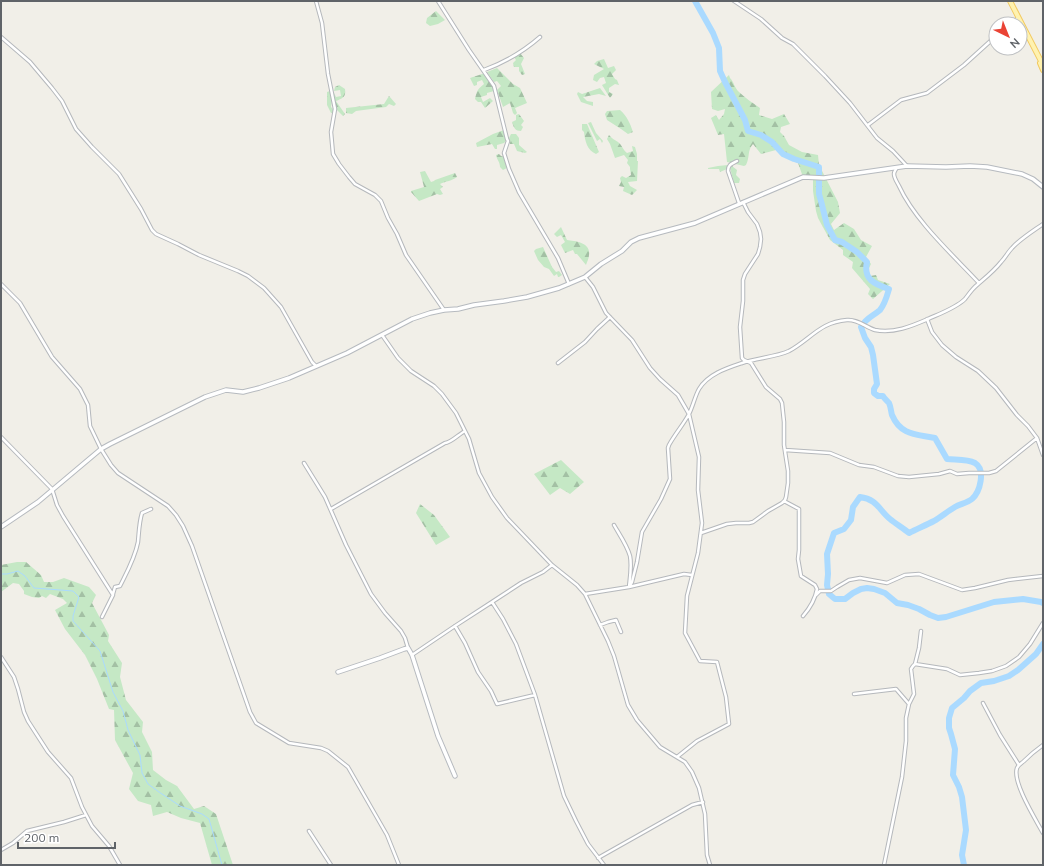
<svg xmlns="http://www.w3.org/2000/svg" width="1044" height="866" viewBox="0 0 1044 866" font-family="Mulish,sans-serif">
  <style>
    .forest { fill: url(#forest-firs) }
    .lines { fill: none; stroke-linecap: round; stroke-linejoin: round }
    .stream { stroke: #aadaff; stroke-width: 1 }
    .river { stroke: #aadaff; stroke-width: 6 }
    .street-casing { stroke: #b5b8bc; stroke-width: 4.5 }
    .secondary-casing { stroke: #b6babf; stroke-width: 5.5 }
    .primary-casing { stroke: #f2c960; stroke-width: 6 }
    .street { stroke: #fff; stroke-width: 2.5 }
    .secondary { stroke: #fff; stroke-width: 3.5 }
    .primary { stroke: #fff2af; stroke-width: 4 }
  </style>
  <defs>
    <pattern id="forest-firs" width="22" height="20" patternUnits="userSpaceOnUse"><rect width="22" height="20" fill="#c5e8c5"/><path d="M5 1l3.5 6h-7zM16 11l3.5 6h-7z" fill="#a3c0a4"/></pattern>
  </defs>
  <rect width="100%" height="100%" fill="#f1efe8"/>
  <path class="forest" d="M436,11L445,20L438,24L430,26L426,23L427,18Z
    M520,53L524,58L521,64L525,74L522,75L519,71V67H514L513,63L516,60L514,57Z
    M604,59L608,68L614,66L616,70L612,74L615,79L617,80L619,85L615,84L609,88V92L613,94L610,98L602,85L606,83L604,77L600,78L597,82L593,80L594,75L604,69L594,64L597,61Z
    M497,68L513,84L520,88L527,103L515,108L517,113L515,115L513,113L510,103L503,107L497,90L501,86L497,81L494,82L487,72Z
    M485,73L493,86L494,91L487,93V95L481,97L483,102L490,98L493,101L485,108L481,102H478L475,99C477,90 478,89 484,84L482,80L477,82V85L474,86L470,78Z
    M729,75L730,78C734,82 734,87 739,92C745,98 753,103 760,108L759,115L772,119L784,114L790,124L781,127L780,132L784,136L789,145L802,152L818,155L819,165L838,202L840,213L831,224L834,230L844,223L854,229L861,240L872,246L866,257L871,264L868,270L870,276L876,275L878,280L890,284L873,299L868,294L870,289L852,268L853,262L843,255V250L830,240L818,218L816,211L813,191V177H803L798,163L776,150L761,154L753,144C747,151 750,157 746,165L744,166L727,162L724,134L718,135L711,118L716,115L719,120L724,114L725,109L718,111L712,109L711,92Z
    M339,85L345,89C346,97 343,98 336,101L345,114L343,116L336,109L333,94L334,93L336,97L341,96L340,90L334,91L335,87Z
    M600,88L606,96L599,94L583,97L587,101L593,102V106L581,102L577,94L578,92L582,94Z
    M330,91L332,101L331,107L333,109V113H331L327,105V92Z
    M389,96L396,104L394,106L389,104L386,107L356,111L352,114L346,113V108L384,104Z
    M620,110C627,116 630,123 633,132L628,134L621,129L607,120L605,114L607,111Z
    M519,114L524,121L521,125L523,127L521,131C515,131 514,128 512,122L516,120V115Z
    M591,122L596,133L603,141L602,143L600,139L597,141L588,123Z
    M582,124H587L599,152L596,154C587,150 585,141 584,132L582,130Z
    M504,130L506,141L504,143L497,145V149H495L492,144L477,147L476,143L493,134Z
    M511,134H516L519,138V145L527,152L525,153L517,151L514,144H510L509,138Z
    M609,135C611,138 615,140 618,142C622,145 623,150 627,153L633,151L632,146L635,147L637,154V161H638L637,181L628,182L630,186L637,190L632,195L623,191L624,187L619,186L621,182L620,178L622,176L626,178L631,175L630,169V167L627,163L628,160L624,155L615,158L610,144L607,139Z
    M499,154L501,156L504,157L507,168L503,170L500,167C500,162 497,160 496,155Z
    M728,165L727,169L720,172L719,169H708V168L718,166Z
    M732,166L737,170L736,175L740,179L739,183H734L730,168Z
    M425,171L431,182L434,181L435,180L455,173L457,177C452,181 446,181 440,184L443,187L440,189L443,194L440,195L437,194L419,201L411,192V191L424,187L420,172Z
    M561,227L567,240C576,241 591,243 589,255C589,258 587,262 586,265L577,254H575L573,250L565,253L561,245L565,242L561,235L557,237L554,234Z
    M543,247L552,267L556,272L559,271L562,275L559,277H558L557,274L554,276L549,269L544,267L538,260L534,251L536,249Z
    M561,460L584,482L570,494L560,488L550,495L534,474Z
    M420,504L434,515L450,537L436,545L416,513Z
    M17,562H26L41,575L44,582H53L64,578L89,587L96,595L92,603L109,635L108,641L122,663L120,677L126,700L143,722L142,732L152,752L153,770L166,780L177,786L194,809L204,806L216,814L233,865H212L200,823L181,818L167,812L153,816L151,805L138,801L129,789L133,773L115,740L114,710L109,709L97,679L85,655L65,629L55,610L67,603L63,599L50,594L46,598L42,596L39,598L32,597L24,594V591L19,584L13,583L1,592V565Z"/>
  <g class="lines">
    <path class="stream" d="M1,574H7L18,571L25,576L34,588L73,591L79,597L73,616V621L100,651L113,692L123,711L128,730L140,755L142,773L148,784L159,792L180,806L202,814L209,819L222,865"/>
    <path class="river" d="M695,1L713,33L719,48L720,71L725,82L745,120L748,131L761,135L772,142L783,154L794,159L819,167V194L821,201L827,225L835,240L842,242L857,252L867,262C863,279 874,284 889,289C887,296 885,304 880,310C872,317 867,317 861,327L865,338L871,347L873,355L877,384L874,389V393L878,396H883C884,398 887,401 889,403C891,407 891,412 892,415C901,436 917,434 935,438L947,459C956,460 967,459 975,463C986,470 980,492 972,499C967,503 960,504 955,507C948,511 941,517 934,521C926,525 917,529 909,533C903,528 896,524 890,519C879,510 877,499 860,497L853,507L851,520L844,529L834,533L827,554L828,574L827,585L829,594L835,599H845L853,593L861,589L867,588L874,589L885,593L897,603L908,605L919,609L930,615L938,618L946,617L994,602L1023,599L1041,602L1043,603
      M964,865L962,855L966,830L962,797L959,787L953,775L955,749L951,734L949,728V718L952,708L964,698L970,691L981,683L994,681L1009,676L1018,670L1036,654L1043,644"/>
    <defs>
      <path id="street" d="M316,1L322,23L328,74L335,109L331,132L333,154L339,164L349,177L355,184L375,195L381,201L388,218L397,234L406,255L444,310
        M438,1L469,50L494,86L507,139L508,141L504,153L509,169L519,192L558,258L569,284
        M734,1L761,19L782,38L793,44L825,76L850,103L877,138L893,151L907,166
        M1011,24L1018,18
        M1,37L30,62L52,88L62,101L76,129L92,147L119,174L141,209L152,230L156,234L178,244L199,255L238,271L248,276L264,288L281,307L312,362L316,366
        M484,70C503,63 524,51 540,37
        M868,125L901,100L927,93L964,65L996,36
        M737,161C731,164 728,165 728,171L739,203
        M896,169C895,171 894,172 894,174C894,178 897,182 899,186C915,221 953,255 979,283
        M585,277L593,287L606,313L632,340L650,368L660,379L678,395L689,414L699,457L698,490L702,523L698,553L687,596L685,633L700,661L717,662L726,697L729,724L697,741L677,757
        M1,284L20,303L52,357L80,389L88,405L90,426L101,449L111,465L118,473L168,506L176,515L183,526L192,546L250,712L256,723L289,743L321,748L328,751L348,767L387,835L399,865
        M927,319L932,332L942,345L956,357L978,371L996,388L1017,415L1028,426L1037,438L1043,455
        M382,335L398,358L411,371L434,386L442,394L456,413L469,439L479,473L492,497L507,518L552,565L577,585L585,594L608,641L614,656L628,705L637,720L660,747L685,762L692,772L699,788L705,814L707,855L710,865
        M558,363L585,342L597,329L610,317
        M1,437L52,489L57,505L63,516L113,595L102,617
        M785,450L830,453L859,465L874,467L898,476L909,477L939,474L950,471L957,474L969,473H989L996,471L1037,438
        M304,463L325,497L346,545L371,594L385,613L401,631L405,638L408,648
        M784,501L799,509V550L798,559L801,576L815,585L817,589C815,600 810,608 803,616
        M331,509L445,443C451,443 459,434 465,431
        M701,533L727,524L736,523H749L753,522L768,511L782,503L785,500L786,497L788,483V471L784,445V422L782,403L780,399L766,387L751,363L744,360L742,358L740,327L743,301V280L745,274L758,254L760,247L761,239L760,232L757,224L748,212L743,202
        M552,565L543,572L521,583L492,602L503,619L516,644L535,695L564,796L576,821L588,844L604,865
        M692,575L684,574L629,587L632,582L637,562L642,532L661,499L670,479L668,448L669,445C675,434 683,425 689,414C693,406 695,396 699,389C708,374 727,368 742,363C757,358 776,357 789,351C811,339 820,322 847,320C858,319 865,327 875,330C893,334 912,326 928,319C939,314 956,308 965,299C969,294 972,289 977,285C985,278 994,271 1001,262C1005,258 1008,252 1012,248C1020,239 1033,231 1043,224
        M113,594L115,587L120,586C127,572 135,558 138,542C139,532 139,523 142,513L151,509
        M585,594L629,587C630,577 632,566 630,556C627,545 619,534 614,525
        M816,595L820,591H831L837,587L849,580L860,578L887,583L905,575L919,574L962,590L975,588L1008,580L1043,576
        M600,625L608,622L616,620L621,632
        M455,626L465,643L478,672L491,691L497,704L535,695
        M412,655L455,626L492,602
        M1,657L14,677L18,689L24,712L28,721L48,752L71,778L82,807L92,826L109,846L120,865
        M915,664L919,648L921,631
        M854,694L896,689L909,704
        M983,703L1000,735L1019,765
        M1043,745C1036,750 1030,755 1024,761C1022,763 1019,764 1017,768C1012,782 1036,820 1043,833
        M309,831L331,865
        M1,850L13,843L27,831L64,822L86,815
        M598,858L692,805L703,802
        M884,865L902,777L906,741V718L909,704L914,694L911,669L913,666L915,664L947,669L960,675L979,673L992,671L1006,666L1019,657L1030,644L1043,623"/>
      <path id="secondary" d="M1,527L38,502L101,449L110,444L205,397L226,390L243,392L259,388L289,378L347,353L412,319L430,313L444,310L458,309L474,305L504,301L527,297L559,288L585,277L601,264L622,251L631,242L639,238L695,223L803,177L824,178L907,166L946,167L970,166L987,167L1022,174L1033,179L1043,187
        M338,672L380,658L404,649L408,648L412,655L438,736L455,776"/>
      <path id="primary" d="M1010,1L1043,65
        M1040,63L1043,70"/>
    </defs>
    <use href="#street" class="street-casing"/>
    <use href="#secondary" class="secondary-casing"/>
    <use href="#primary" class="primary-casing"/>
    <use href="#street" class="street"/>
    <use href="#secondary" class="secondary"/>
    <use href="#primary" class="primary"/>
  </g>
  <rect width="1044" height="866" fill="none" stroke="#5f6368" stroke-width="4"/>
  <g transform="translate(1008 36) rotate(137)"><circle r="19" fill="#ffffff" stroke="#bfc1c3"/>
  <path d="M0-3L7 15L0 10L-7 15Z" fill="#ea4335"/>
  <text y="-6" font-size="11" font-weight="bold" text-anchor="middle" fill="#5f6368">N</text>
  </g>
  <path d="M18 842v6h97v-6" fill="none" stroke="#5f6368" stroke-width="2"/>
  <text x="24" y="842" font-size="12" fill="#5f6368" stroke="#ffffff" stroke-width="3" paint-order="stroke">200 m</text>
</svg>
